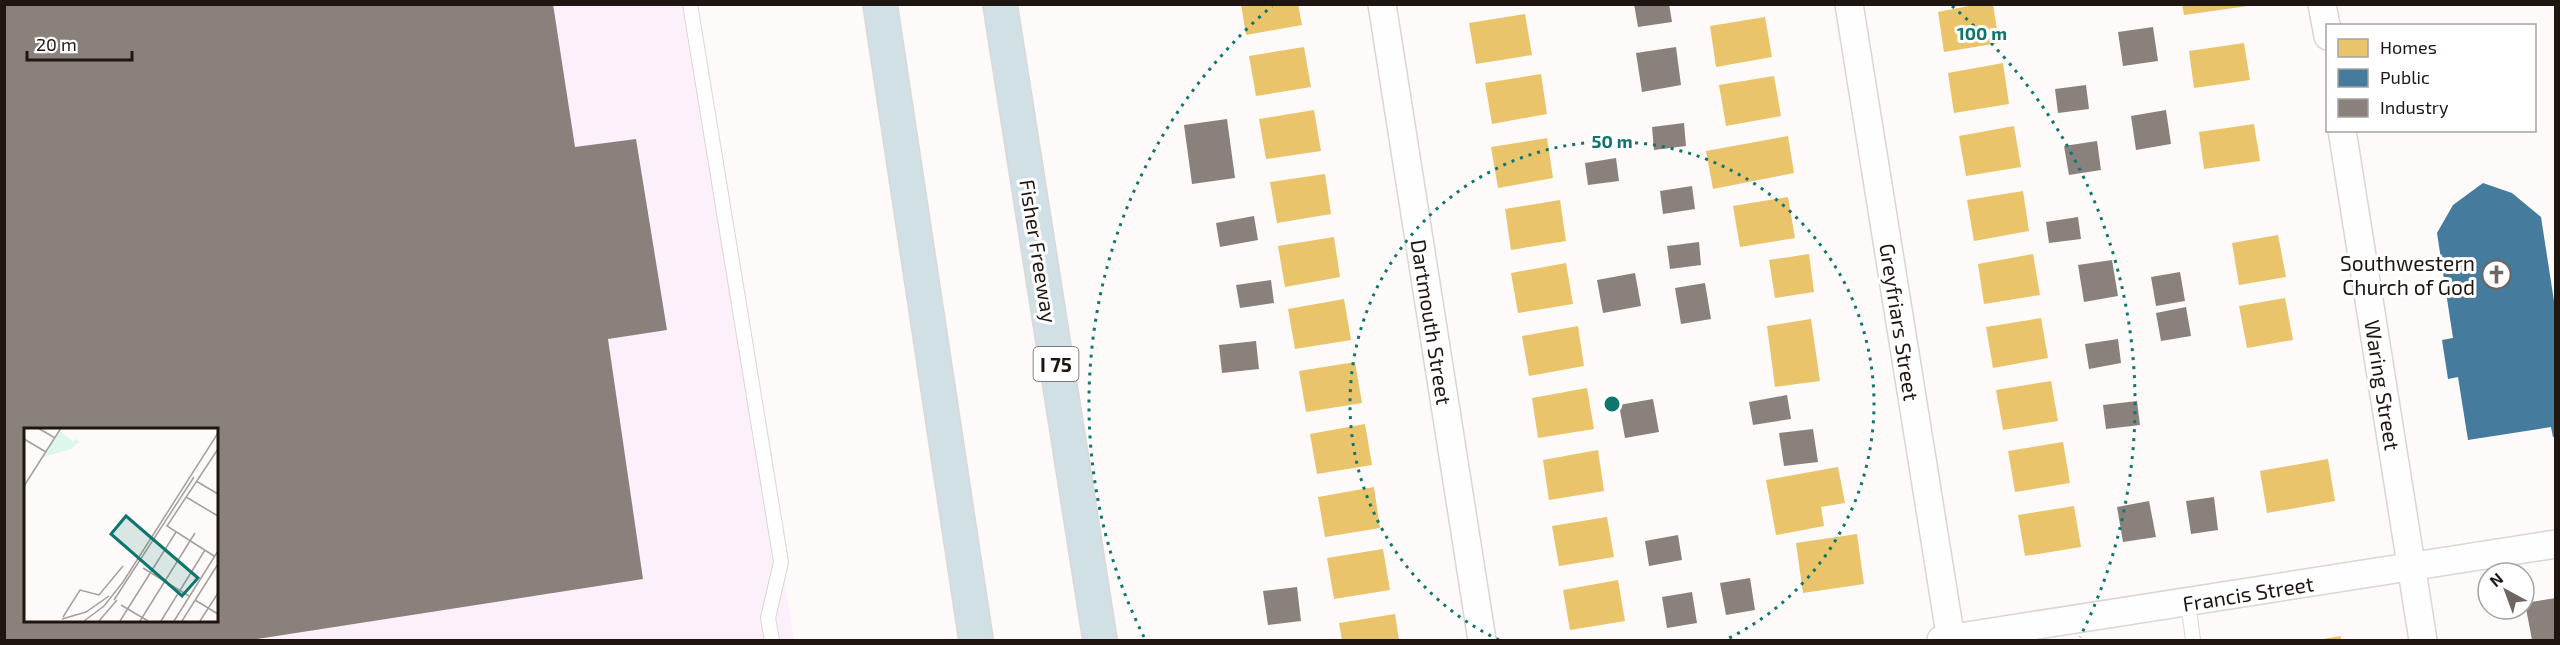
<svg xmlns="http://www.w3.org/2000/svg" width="2560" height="645" viewBox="0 0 2560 645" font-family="'Exo 2',sans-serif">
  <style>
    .industrial { fill: #fcf1fa; fill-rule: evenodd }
    .homes { fill: #e9c46a }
    .public { fill: #457b9d }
    .industry { fill: #8a817c; fill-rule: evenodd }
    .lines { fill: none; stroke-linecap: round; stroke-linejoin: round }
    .lane-casing { stroke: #dbd5d2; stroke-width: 16 }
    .street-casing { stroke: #dbd5d2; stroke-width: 30 }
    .highway-casing { stroke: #dad8d7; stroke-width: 36 }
    .lane { stroke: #fffefe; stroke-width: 14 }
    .street { stroke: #fffefe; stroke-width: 27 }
    .highway { stroke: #d0e0e4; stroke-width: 33 }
    .ring { fill: none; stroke: #0f766e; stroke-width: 3; stroke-dasharray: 3 6 }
    .labels { text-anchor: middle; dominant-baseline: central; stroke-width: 6; stroke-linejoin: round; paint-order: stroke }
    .shield { fill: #fff; stroke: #625c59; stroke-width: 1.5 }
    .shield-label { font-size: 20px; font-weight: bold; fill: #1f1612 }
    .street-label { font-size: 21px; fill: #1f1612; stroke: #fff }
    .poi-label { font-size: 21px; fill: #1f1612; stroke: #fff; text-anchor: end }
    .inset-road { fill: none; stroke: #a49f9d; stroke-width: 1.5 }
    .view { fill: #0f766e; fill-opacity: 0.15; stroke: #0f766e; stroke-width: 3 }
    .inset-edge { fill: none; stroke: #1f1612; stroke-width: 3 }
    .centre { fill: #0f766e; stroke: #fff; stroke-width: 3 }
    .ring-label { font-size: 18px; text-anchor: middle; font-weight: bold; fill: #0f766e; stroke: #fff; stroke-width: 6; stroke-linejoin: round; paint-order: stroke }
  </style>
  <rect width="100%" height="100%" fill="#fdfaf9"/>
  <path class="industrial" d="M4,5H695L794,640H5ZM26,429H216V620H26Z"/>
  <path class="homes" d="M1241,4H1298L1302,25L1246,35Z
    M1979,4H1993L1999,43L1944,52L1938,12Z
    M2182,4H2248V6L2184,15Z
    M1525,14L1532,55L1476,64L1469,23Z
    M1765,17L1772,57L1716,67L1710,26Z
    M2244,43L2250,80L2194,88L2189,51Z
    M1304,47L1311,87L1256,96L1249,56Z
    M2003,63L2009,104L1954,113L1948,73Z
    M1541,74L1547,114L1492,124L1485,83Z
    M1774,76L1781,116L1726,126L1719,85Z
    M1314,110L1321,151L1266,159L1259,119Z
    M2254,124L2260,161L2204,169L2199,132Z
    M2014,126L2021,167L1966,176L1959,136Z
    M1788,136L1794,173L1713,189L1706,151Z
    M1547,138L1553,178L1498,188L1491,147Z
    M1325,174L1331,214L1277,223L1270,182Z
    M2023,191L2029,231L1974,241L1967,200Z
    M1788,197L1795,238L1740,247L1733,206Z
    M1560,200L1566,241L1511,250L1505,209Z
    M2278,235L2286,277L2239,285L2232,243Z
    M1334,237L1340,277L1285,287L1278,246Z
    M1809,254L1814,292L1775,298L1769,260Z
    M2033,254L2040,295L1984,304L1978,264Z
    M1566,263L1573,304L1518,313L1511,273Z
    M2285,298L2293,340L2247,348L2239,306Z
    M1344,299L1351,340L1295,349L1288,309Z
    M2041,318L2048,358L1993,368L1986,327Z
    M1811,319L1820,381L1775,387L1767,326Z
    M1578,326L1584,366L1529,376L1522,336Z
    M1355,362L1362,403L1306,412L1299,371Z
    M2051,381L2058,421L2003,430L1996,390Z
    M1587,388L1594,429L1538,438L1532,398Z
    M1365,424L1372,465L1317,474L1310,434Z
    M2063,442L2070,483L2015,492L2008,451Z
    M1598,450L1604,491L1549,500L1543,460Z
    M2328,459L2335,501L2267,513L2260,471Z
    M1838,467L1845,503L1821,507L1824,526L1776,535L1766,480Z
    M1374,487L1380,528L1325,537L1318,497Z
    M2074,506L2081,547L2025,556L2018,515Z
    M1607,517L1614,557L1559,566L1552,526Z
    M1857,534L1864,584L1803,593L1796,543Z
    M1383,549L1390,590L1334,599L1327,558Z
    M1618,580L1625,621L1570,630L1563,590Z
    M1395,614L1399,640H1342L1339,623Z
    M2341,636V640H2323V639Z"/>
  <path class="public" d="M2483,183L2512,193L2541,217L2556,314V436L2553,437L2551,427L2468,440L2458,377L2448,379L2442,340L2453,338L2437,233L2453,205Z"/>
  <path class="industry" d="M4,4H553L575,147L636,139L667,330L608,339L643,579L250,640H4ZM26,429H216V620H26Z
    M1634,4H1669L1672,22L1638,27Z
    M2153,27L2158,61L2123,66L2118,32Z
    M1676,47L1681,85L1642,92L1636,53Z
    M2086,85L2089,109L2058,113L2055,89Z
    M2166,110L2171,144L2136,150L2131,116Z
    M1227,119L1235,178L1192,184L1184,125Z
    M1684,123L1686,146L1654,150L1652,127Z
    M2097,141L2101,170L2069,175L2064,146Z
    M1616,158L1619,181L1588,185L1585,163Z
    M1692,186L1695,209L1663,214L1660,191Z
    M1254,216L1258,240L1220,247L1216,223Z
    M2078,217L2081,239L2049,243L2046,222Z
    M1699,242L1701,265L1670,269L1667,246Z
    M2112,260L2118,296L2084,302L2078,265Z
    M2180,272L2185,301L2156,306L2151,277Z
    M1635,273L1641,306L1603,313L1597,280Z
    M1271,280L1274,303L1240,308L1236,285Z
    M1705,283L1711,319L1681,324L1675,288Z
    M2186,307L2191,336L2161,341L2156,313Z
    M2118,339L2121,363L2089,369L2085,344Z
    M1256,341L1259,369L1222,373L1219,345Z
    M1787,395L1791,419L1753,425L1749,402Z
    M1653,399L1659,432L1625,438L1619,405Z
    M2137,401L2140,425L2106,429L2103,405Z
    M1813,429L1818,462L1784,466L1779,433Z
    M2214,497L2218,530L2191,534L2186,501Z
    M2149,501L2156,537L2123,542L2117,507Z
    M1678,535L1682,560L1649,566L1645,541Z
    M1750,578L1755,610L1726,615L1720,583Z
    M1297,587L1301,621L1268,625L1263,591Z
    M1692,592L1697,623L1667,628L1662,597Z
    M2556,598V640H2532L2525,603Z"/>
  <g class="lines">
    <defs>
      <path id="lane" d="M690,4L781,562L768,618L772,640
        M2188,602L2193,640"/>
      <path id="street" d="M1382,4L1482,640
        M1849,4L1951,640
        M2322,4L2328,36
        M2342,130L2423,640
        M1941,640L2556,544"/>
      <path id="highway" d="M880,4L976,640
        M1000,4L1100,640"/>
    </defs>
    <use href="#lane" class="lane-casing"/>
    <use href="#street" class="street-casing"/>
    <use href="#highway" class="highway-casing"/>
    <use href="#lane" class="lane"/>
    <use href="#street" class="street"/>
    <use href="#highway" class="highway"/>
  </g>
  <g class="ring">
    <path d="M1499 640A262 262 0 1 1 1725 640"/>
    <path d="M1144 637A523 523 0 0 1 1272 6M1952 6A523 523 0 0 1 2080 637"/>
  </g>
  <defs>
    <symbol id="church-ring" viewBox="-11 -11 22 22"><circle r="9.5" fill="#fff" stroke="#6d6663" stroke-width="1.5"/><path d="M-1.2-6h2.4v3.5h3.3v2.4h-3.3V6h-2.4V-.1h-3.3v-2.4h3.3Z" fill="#6d6663"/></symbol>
  </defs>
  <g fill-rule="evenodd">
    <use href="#church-ring" x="2480" y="258" width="33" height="33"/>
  </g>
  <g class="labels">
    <rect class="shield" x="1033.5" y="347" width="45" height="34" rx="4.5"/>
    <g class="shield-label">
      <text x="1056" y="364">I 75</text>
    </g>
    <g class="street-label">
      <text transform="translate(1039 251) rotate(81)">Fisher Freeway</text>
      <text transform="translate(1432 322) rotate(81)">Dartmouth Street</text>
      <text transform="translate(1900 322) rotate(81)">Greyfriars Street</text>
      <text transform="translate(2383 385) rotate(81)">Waring Street</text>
      <text transform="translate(2248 593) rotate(-9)">Francis Street</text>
    </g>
    <g class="poi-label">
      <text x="2475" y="262">Southwestern<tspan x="2475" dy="24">Church of God</tspan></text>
    </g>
  </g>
  <g transform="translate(24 428)">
    <rect width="194" height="194" fill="#fdfaf9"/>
    <path d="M36,3L49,14L52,11L56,14L47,21L20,29Z" fill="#ddf8ea"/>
    <path class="inset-road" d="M14,0L31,10M0,11L22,24M172,53L194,66M0,58L37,0M162,69L194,88M190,128L143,98L194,21M119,140L165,168M90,172L170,49M171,172L194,186M97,177L124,193M39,189L56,162L75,167L99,138M38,191L62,184L85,168M60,193L80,178L99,154L194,5M75,193L93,172M96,193L152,104M116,193L171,105M137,193L181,122M150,193L194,123M158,193L194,136M176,193L194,165"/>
    <path class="view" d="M102,88L174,150L158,168L87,106Z"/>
    <rect width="194" height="194" class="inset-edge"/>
  </g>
  <circle cx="1612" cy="404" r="9" class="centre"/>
  <g class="ring-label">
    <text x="1982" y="40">100 m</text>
    <text x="1612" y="148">50 m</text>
  </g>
  <rect width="2560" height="645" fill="none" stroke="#1f1612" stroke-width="12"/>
  <rect x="2326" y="24" width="210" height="108" fill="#ffffff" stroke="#a5a2a0" stroke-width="1.5"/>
  <rect x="2338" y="39" width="30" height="18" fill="#e9c46a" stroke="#a5a2a0" stroke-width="1.5"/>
  <text x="2380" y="54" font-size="18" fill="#1f1612">Homes</text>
  <rect x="2338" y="69" width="30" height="18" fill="#457b9d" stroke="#a5a2a0" stroke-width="1.5"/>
  <text x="2380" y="84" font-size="18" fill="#1f1612">Public</text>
  <rect x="2338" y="99" width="30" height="18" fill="#8a817c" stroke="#a5a2a0" stroke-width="1.5"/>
  <text x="2380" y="114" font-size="18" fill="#1f1612">Industry</text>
  <g transform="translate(2506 591) rotate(319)"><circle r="28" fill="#ffffff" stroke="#a5a2a0" stroke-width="1.5"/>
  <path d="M0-4.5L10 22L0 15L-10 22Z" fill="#6d6663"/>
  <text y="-9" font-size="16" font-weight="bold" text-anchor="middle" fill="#1f1612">N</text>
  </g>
  <path d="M27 51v9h105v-9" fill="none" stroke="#1f1612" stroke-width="3"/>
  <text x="36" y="51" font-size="18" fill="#1f1612" stroke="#ffffff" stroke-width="4.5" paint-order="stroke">20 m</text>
</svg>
